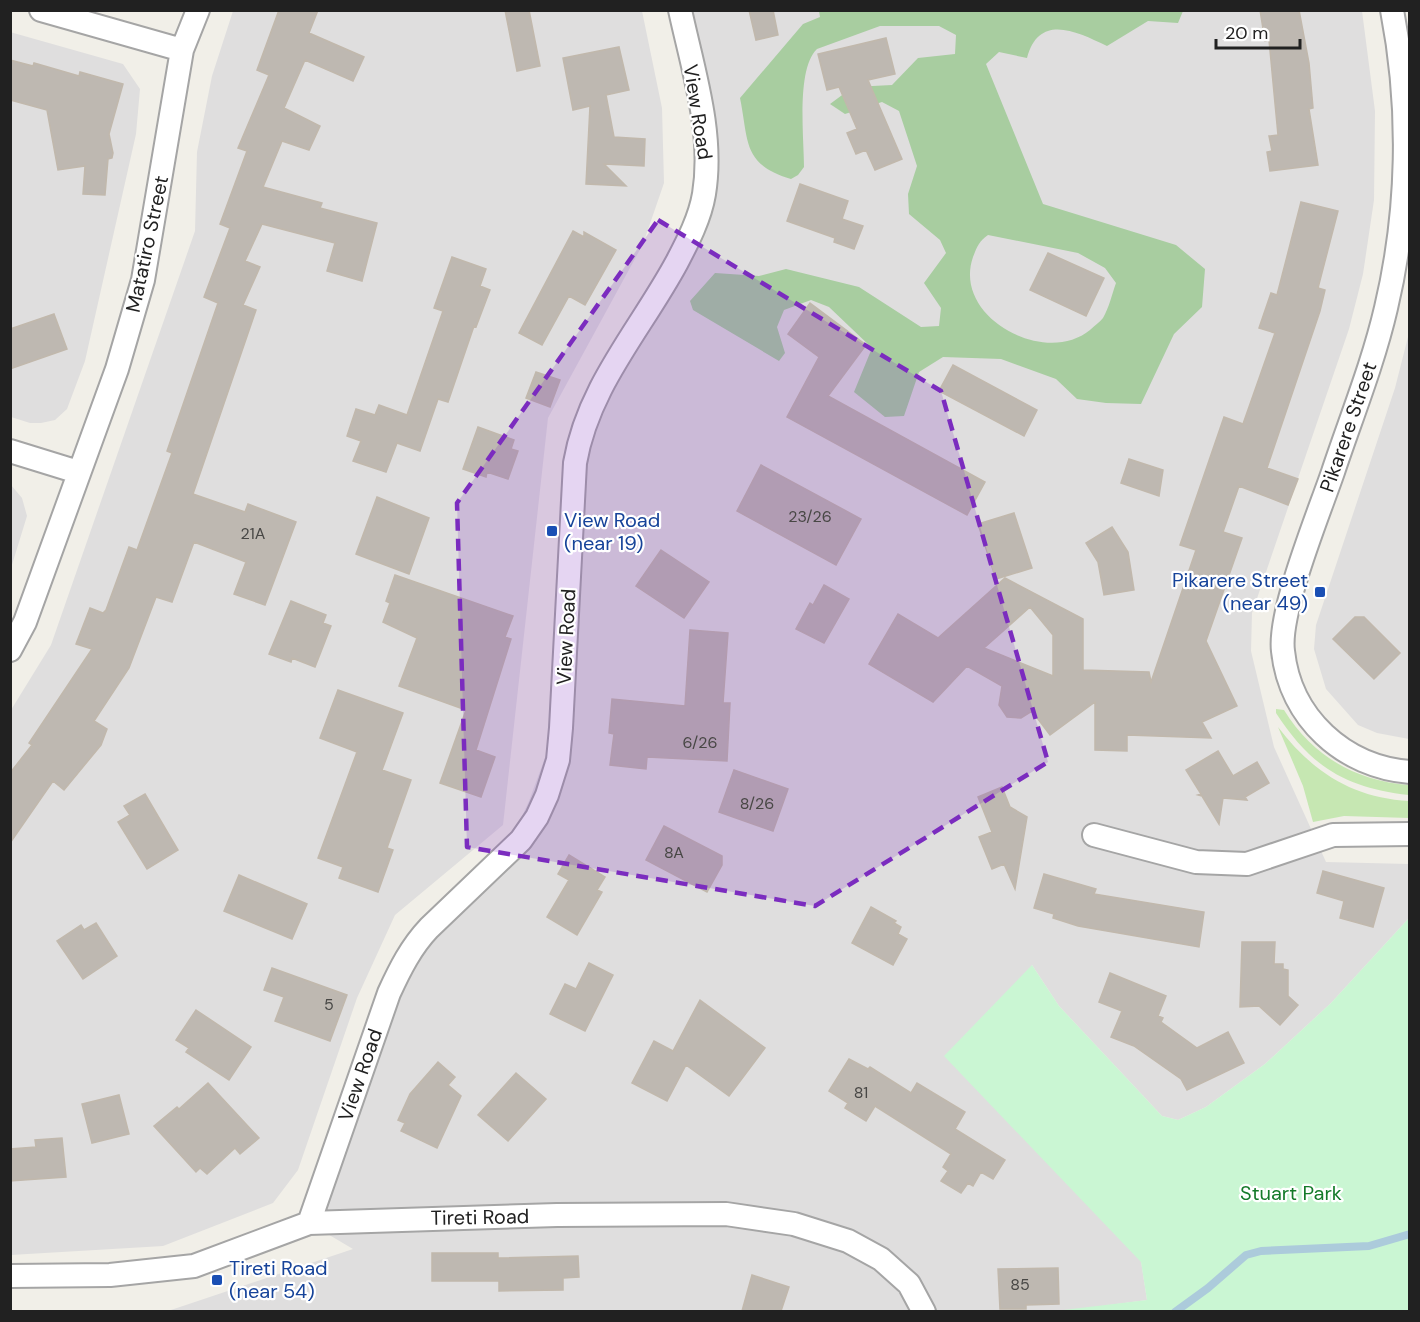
<svg xmlns="http://www.w3.org/2000/svg" width="1420" height="1322" viewBox="0 0 1420 1322" font-family="'DM Sans',sans-serif">
  <style>
    .residential { fill: #dfdede }
    .grass { fill: #c6e7b2 }
    .forest { fill: #a8cda0; fill-rule: evenodd }
    .park { fill: #caf6d3 }
    .lines { fill: none; stroke-linecap: round; stroke-linejoin: round }
    .stream { stroke: #accbdb; stroke-width: 8 }
    .building { fill: #beb8b1; stroke: #c1b8ac; stroke-width: 1.5; fill-rule: evenodd }
    .street-casing { stroke: #a5a5a5; stroke-width: 26 }
    .street { stroke: #fff; stroke-width: 22 }
    .marked { fill: #7b2cbf; fill-opacity: 0.2; stroke: #7b2cbf; stroke-width: 4.5; stroke-dasharray: 12 8; stroke-linejoin: round }
    .transit-dot { fill: #1a4fb4; stroke: #fff; stroke-width: 2 }
    .labels { text-anchor: middle; dominant-baseline: central; stroke-width: 4.5; stroke-linejoin: round; paint-order: stroke }
    .number-label { font-size: 16px; fill: #484745 }
    .street-label { font-size: 20px; fill: #212121; stroke: #fff }
    .transit-label { font-size: 20px; fill: #164399; stroke: #fff; text-anchor: start }
    .park-label { font-size: 20px; fill: #147a29; stroke: #fff }
  </style>
  <rect width="100%" height="100%" fill="#f1efe8"/>
  <path class="residential" d="M233,11H642L662,108L664,183L643,244L548,418L503,825L395,915L357,998L298,1170L273,1203L163,1246L11,1255V710L51,645L195,231L197,152L212,76Z
    M692,11H1362L1375,111L1374,200L1363,274L1349,329L1252,613L1251,651L1274,747L1326,862L1409,864V918L1331,1003L1265,1064L1206,1107L1178,1120L1162,1116L1059,1006L1032,965L991,1103L1141,1261L1147,1300L1057,1312H165L353,1249L309,1223L408,955L505,853L529,801L549,747L578,430L692,213L712,142Z
    M10,32L123,64L140,89L136,134L85,361L67,409L55,420L41,423H30L11,417Z
    M1409,333V739L1377,733L1358,725L1326,689L1314,649L1316,625L1395,388Z
    M11,485L22,498L27,516L11,568Z"/>
  <path class="grass" d="M1276,709L1284,710C1312,756 1356,781 1409,785V795C1346,788 1311,767 1276,713Z
    M1278,727C1312,772 1353,798 1409,801V818L1344,816L1313,822L1303,786Z"/>
  <path class="forest" d="M819,11H1183L1178,23L1148,21L1107,46C1076,31 1039,13 1027,58L999,52L986,64L1043,204L1176,245L1205,269L1202,307L1174,334L1141,404L1106,403L1077,399L1056,379L1001,359L943,357L919,372L904,416L885,417L854,392L872,348L829,307L811,300L784,310L777,327L785,353L779,361L693,310L690,301L715,273L759,276L786,269L859,287L921,327L939,326L941,308L924,283L946,253L940,240L909,214L908,194L917,166L899,111L882,102L845,114L830,104L853,87L892,85L918,58L955,54L956,35L939,26H880L817,49C796,69 804,138 804,167L798,175L791,179C742,164 749,142 740,98L803,24L820,17ZM988,235L1078,253L1105,268L1116,283C1112,294 1109,308 1103,318C1100,322 1094,326 1090,330C1045,367 952,317 973,257C977,247 979,241 988,235Z"/>
  <path class="park" d="M1409,918V1311H1055L1147,1300L1141,1262L944,1056L1032,965L1059,1006L1162,1116L1178,1120L1206,1107L1265,1064L1331,1003Z"/>
  <g class="lines">
    <path class="stream" d="M1175,1312L1208,1288L1246,1255L1261,1251L1369,1246L1410,1234"/>
  </g>
  <path class="building" d="M279,10H318L309,33L364,57L353,81L305,60L284,108L320,126L309,150L282,141L263,187L322,203L320,208L377,223L362,281L327,271L335,243L262,224L245,261L260,267L243,305L256,310L193,494L245,512L248,504L296,522L265,605L234,594L246,562L194,542L172,602L156,597L129,668L94,721L107,729L101,745L64,790L53,781L10,843V773L32,745L29,743L92,649L76,644L90,608L103,613L106,610L129,547L137,550L172,453L167,451L218,303L204,297L230,228L220,224L247,151L238,148L269,75L257,70Z
    M505,10H529L540,66L517,71Z
    M749,10H773L778,35L756,40Z
    M1260,10H1299L1309,63L1313,108L1309,109L1318,165L1270,171L1267,152L1272,151L1269,136L1278,135L1269,40L1265,41Z
    M886,38L895,74L868,80L902,159L875,170L866,150L856,154L847,133L857,129L839,87L827,90L818,54Z
    M619,47L629,90L606,95L614,137L645,139L644,166L604,164L626,186L586,184L590,106L573,110L563,58Z
    M10,60L33,66L34,63L79,76L80,72L123,84L109,134L113,153L112,158L108,159L105,195L83,194L85,166L58,170L47,110L10,100Z
    M800,184L848,201L842,219L863,226L854,249L834,242L835,238L787,221Z
    M1301,202L1338,211L1318,288L1325,290L1320,311L1267,468L1298,479L1288,505L1239,486L1223,532L1242,538L1206,641L1237,706L1202,722L1211,738L1127,735V751L1095,750V702L1050,735L1032,711L1021,718L1007,717L999,705L1002,686L967,666L933,702L869,664L898,614L938,638L1005,578L1083,619V670L1149,672L1151,682L1196,550L1180,545L1224,417L1243,424L1275,333L1259,328L1271,293L1277,295ZM1030,607L1053,635V676L984,648Z
    M573,231L584,237V232L616,250L585,305L569,296L542,345L519,333Z
    M1048,253L1104,278L1086,316L1030,290Z
    M452,257L486,269L480,286L490,290L476,327L474,326L448,402L438,399L420,451L397,443L386,472L353,461L361,441L347,436L356,409L375,415L379,405L407,415L443,311L434,308Z
    M810,303L866,345L828,396L985,482L967,515L787,417L819,357L788,334Z
    M54,314L67,349L10,369V329Z
    M953,365L1037,410L1024,436L939,391Z
    M536,372L560,380L550,407L526,398Z
    M478,427L514,440L511,449L518,451L508,479L487,472L486,477L463,469Z
    M1129,459L1163,470L1159,496L1121,483Z
    M761,465L861,519L836,565L737,511Z
    M377,497L429,518L409,574L356,554Z
    M1014,513L1032,568L996,579L978,524Z
    M1112,527L1128,552L1134,590L1104,595L1098,562L1086,543Z
    M661,550L709,582L684,618L636,586Z
    M395,575L513,616L505,637L511,639L476,750L495,757L481,797L440,783L466,710L399,686L417,638L383,622L390,603L386,601Z
    M824,585L849,599L824,643L796,629L810,603L813,605Z
    M291,601L326,615L323,623L331,626L315,667L292,658L291,662L269,654Z
    M1355,617H1364L1400,653L1374,679L1333,639Z
    M690,630L728,633L723,703H730L727,761L647,757L646,769L610,765L614,734L609,733L612,699L685,706Z
    M338,690L403,713L382,770L411,780L387,848L393,850L378,892L339,878L343,867L318,858L357,752L320,738Z
    M1218,751L1233,776L1257,762L1269,783L1245,797L1247,800L1223,798L1219,824L1202,796L1198,795L1201,794L1186,770Z
    M734,770L788,789L773,831L719,812Z
    M1002,787L1010,807L1027,817L1015,889L1004,864L992,869L979,837L992,832L978,797Z
    M145,794L178,850L147,869L118,822L130,815L124,806Z
    M664,826L722,856V865L707,892L646,860Z
    M569,855L605,877L597,890L602,892L577,935L547,917L569,880L558,874Z
    M1323,871L1384,888L1373,927L1340,918L1344,901L1317,893Z
    M1044,874L1096,889L1094,894L1204,912L1199,947L1078,926L1053,918L1054,914L1034,908Z
    M239,875L307,904L292,939L224,911Z
    M871,907L896,921L894,923L901,927L898,934L907,939L893,965L852,943Z
    M96,923L117,956L83,979L57,941L81,925L84,930Z
    M1242,942H1275L1274,964H1283V969L1288,970V996L1298,1005L1280,1025L1259,1006L1240,1007Z
    M589,963L613,975L585,1031L550,1014L565,984L576,989Z
    M272,968L347,995L330,1041L275,1021L284,997L264,990Z
    M1110,973L1166,996L1158,1016L1163,1018L1161,1022L1197,1048L1228,1032L1244,1063L1187,1090L1181,1079L1134,1046L1111,1037L1122,1011L1099,1002Z
    M700,1000L765,1048L729,1096L686,1065L667,1101L632,1083L654,1041L673,1051Z
    M196,1010L251,1047L229,1080L186,1052L189,1048L176,1040Z
    M849,1059L868,1069L870,1067L911,1093L917,1083L965,1112L955,1129L1005,1160L993,1179L981,1172L973,1186L968,1183L961,1193L941,1181L948,1171L943,1167L951,1154L875,1106L866,1121L845,1108L848,1103L829,1091Z
    M438,1062L455,1077L448,1085L461,1096L437,1148L401,1131L405,1123L398,1120L410,1094Z
    M516,1073L546,1099L508,1141L478,1115Z
    M208,1083L259,1138L240,1154L235,1148L207,1174L200,1168L196,1172L154,1126L177,1107L179,1109Z
    M119,1095L129,1134L92,1143L82,1104Z
    M62,1138L66,1177L10,1181V1149L36,1147L35,1140Z
    M432,1253H498V1258L578,1256L579,1277L563,1278V1290L499,1291V1281H432Z
    M1058,1268L1059,1304L1026,1305V1309H1000L998,1269Z
    M752,1275L789,1287L781,1311H742Z"/>
  <g class="lines">
    <defs>
      <path id="street" d="M41,10L182,50
        M1392,10C1411,108 1409,211 1386,308C1373,364 1351,418 1333,472C1319,513 1278,612 1283,651C1290,718 1344,767 1410,772
        M10,451L78,472
        M10,650L25,622L117,369L143,280L182,50L198,10
        M1094,835L1196,862L1247,864L1333,835L1410,834
        M309,1223L389,993C400,969 411,947 429,928L521,840L537,817L547,795L558,760L561,728L575,463C588,386 641,329 677,262C688,241 700,218 704,194C714,133 693,70 680,10
        M10,1276L110,1275L194,1266L309,1223L557,1215L726,1214L794,1224L848,1241L881,1259L909,1284L924,1312"/>
    </defs>
    <use href="#street" class="street-casing"/>
    <use href="#street" class="street"/>
  </g>
  <path class="marked" d="M658,220L941,391L1048,762L815,906L467,847L457,503Z"/>
  <g class="transit-dot">
    <rect x="546" y="525" width="12" height="12" rx="3"/>
    <rect x="1314" y="586" width="12" height="12" rx="3"/>
    <rect x="211" y="1274" width="12" height="12" rx="3"/>
  </g>
  <g class="labels">
    <g class="number-label">
      <text x="810" y="516">23/26</text>
      <text x="253" y="533">21A</text>
      <text x="700" y="742">6/26</text>
      <text x="757" y="803">8/26</text>
      <text x="674" y="852">8A</text>
      <text x="329" y="1004">5</text>
      <text x="861" y="1092">81</text>
      <text x="1020" y="1284">85</text>
    </g>
    <g class="street-label">
      <text transform="translate(698 112) rotate(81)">View Road</text>
      <text transform="translate(147 244) rotate(-78)">Matatiro Street</text>
      <text transform="translate(1348 427) rotate(-71)">Pikarere Street</text>
      <text transform="translate(566 637) rotate(-87)">View Road</text>
      <text transform="translate(360 1075) rotate(-71)">View Road</text>
      <text transform="translate(480 1217) rotate(-1)">Tireti Road</text>
    </g>
    <g class="transit-label">
      <text x="564" y="520">View Road<tspan x="564" dy="23">(near 19)</tspan></text>
      <text x="1308" y="580" text-anchor="end">Pikarere Street<tspan x="1308" dy="23">(near 49)</tspan></text>
      <text x="229" y="1268">Tireti Road<tspan x="229" dy="23">(near 54)</tspan></text>
    </g>
    <g class="park-label">
      <text x="1291" y="1193">Stuart Park</text>
    </g>
  </g>
  <rect width="1420" height="1322" fill="none" stroke="#212121" stroke-width="24"/>
  <path d="M1216 39v9h84v-9" fill="none" stroke="#212121" stroke-width="3"/>
  <text x="1225" y="39" font-size="18" fill="#212121" stroke="#ffffff" stroke-width="4.5" paint-order="stroke">20 m</text>
</svg>
